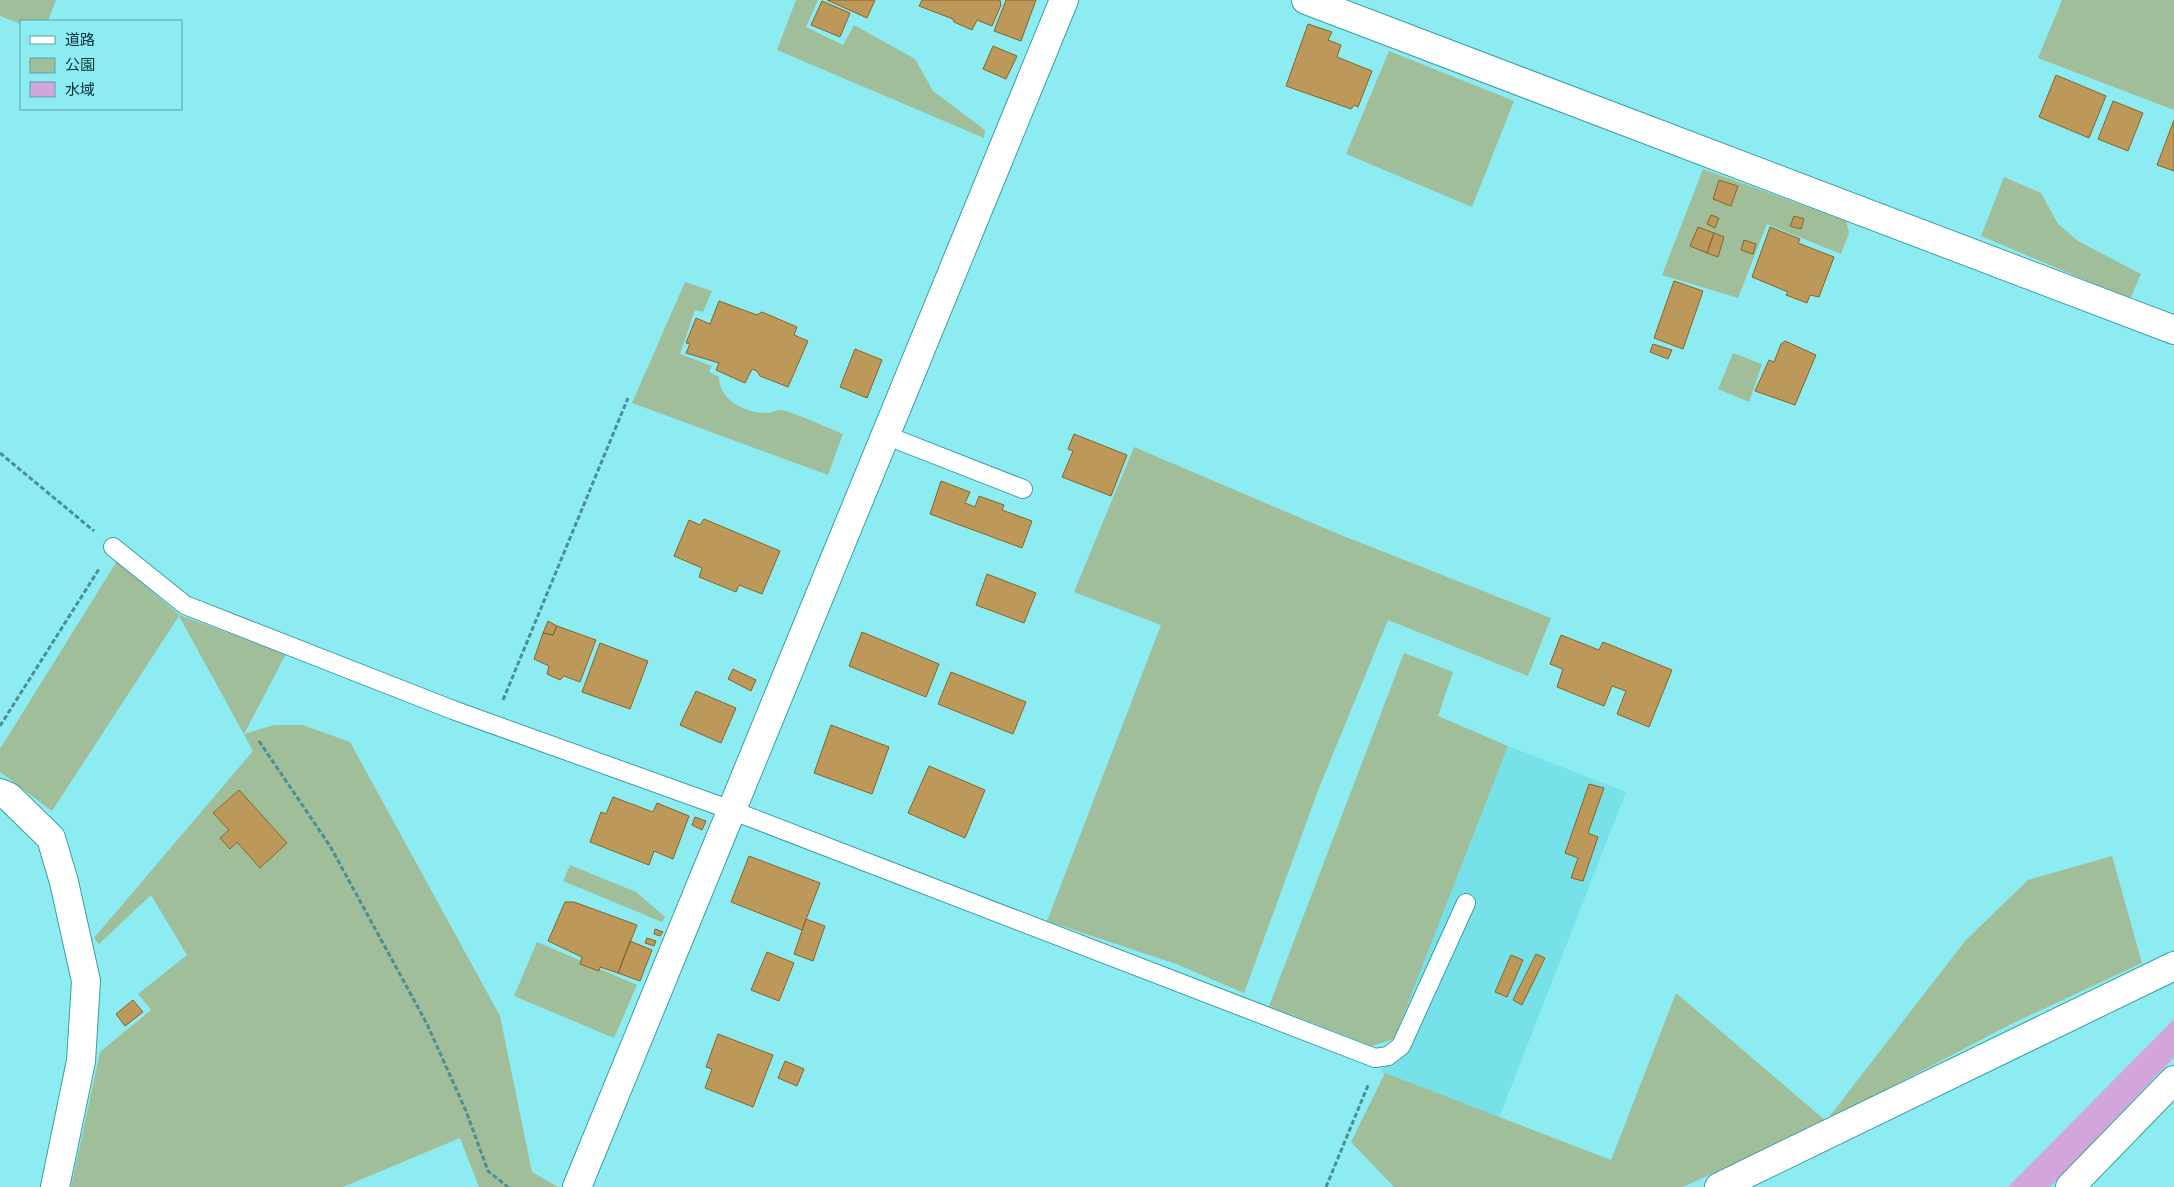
<svg xmlns="http://www.w3.org/2000/svg" width="2174" height="1187" viewBox="0 0 2174 1187" font-family="'Exo 2','Noto Sans JP',sans-serif">
  <style>
    .built { fill: #76e1e8 }
    .green { fill: #9fbe99; fill-rule: evenodd }
    .water { fill: #d3a5dd }
    .building { fill: #bc995b; stroke: #866525 }
    .lines { fill: none; stroke-linecap: round; stroke-linejoin: round }
    .service-casing { stroke: #3b9fa4; stroke-width: 20 }
    .minor-casing { stroke: #3b9fa4; stroke-width: 30 }
    .tertiary-casing { stroke: #3b9fa4; stroke-width: 30 }
    .path { stroke: #4a8f94; stroke-width: 3; stroke-dasharray: 5 2.5; stroke-linecap: butt }
    .service { stroke: #fff; stroke-width: 18 }
    .minor { stroke: #fff; stroke-width: 28 }
    .tertiary { stroke: #fff; stroke-width: 28 }
  </style>
  <rect width="100%" height="100%" fill="#8decf2"/>
  <path class="built" d="M1508,746L1626,792L1499,1118L1381,1072Z"/>
  <path class="green" d="M0,0H56L48,21H21V24L0,16Z
    M796,0H818L806,27L843,45L854,25L915,59L933,91L985,130L984,138L777,50Z
    M2062,0H2174V110L2038,58Z
    M1389,51L1514,101L1472,207L1346,154Z
    M1703,169L1846,221L1849,233L1841,254L1767,224L1738,298L1662,275Z
    M2004,177L2041,193L2058,224L2078,241L2141,274L2130,299L1981,236Z
    M685,282L712,291L703,312L695,310L680,354L712,366L709,372L719,377C719,401 747,414 770,413C773,412 777,410 781,410C791,411 831,429 843,434L828,475L632,403Z
    M1733,353L1762,364L1749,402L1718,389Z
    M1134,447L1336,533L1551,618L1528,676L1388,620L1319,788L1244,993L1176,964L1047,921L1161,625L1074,592Z
    M117,561L179,615L286,654L244,734L274,725H303L350,742L500,1016L532,1172L558,1187H479L460,1138L343,1187H71L100,1052L151,1010L138,994L187,955L151,895L99,944L94,938L253,751L179,616L52,811L0,772V749ZM239,790L287,843L260,868L237,842L230,849L220,838L229,830L213,813Z
    M1404,653L1453,672L1438,716L1508,746L1394,1039L1372,1046L1269,1006Z
    M2112,856L2142,963L2013,1023L1826,1121L1683,1187H1394L1351,1142L1385,1073L1611,1160L1676,993L1826,1121L1965,941L2028,880Z
    M570,865L636,892L665,917L662,922L563,881Z
    M537,942L637,985L614,1038L514,996Z"/>
  <path class="water" d="M2174,1019V1057L2050,1187H2008Z"/>
  <path class="building" d="M827,0H875L867,18Z
    M922,0H1000L1001,5L992,26L977,20L972,30L954,22L953,19L919,6Z
    M1006,0H1036L1021,41L994,31Z
    M822,1L850,13L840,37L811,25Z
    M1308,24L1332,32L1328,40L1341,45L1337,57L1372,71L1358,107L1354,105L1351,109L1286,86Z
    M993,46L1017,56L1006,79L983,69Z
    M2056,75L2106,96L2089,138L2039,117Z
    M2113,101L2143,113L2128,151L2098,139Z
    M2174,120V171L2157,165Z
    M1719,180L1738,186L1731,206L1713,199Z
    M1711,215L1719,218L1715,228L1707,224Z
    M1794,216L1804,219L1801,229L1790,226Z
    M1698,227L1714,233L1707,253L1690,246Z
    M1770,227L1800,239L1798,243L1834,257L1819,297L1810,295L1807,303L1786,295L1788,292L1752,277Z
    M1714,233L1724,237L1718,257L1707,253Z
    M1744,240L1756,244L1753,254L1741,250Z
    M1674,281L1703,291L1683,349L1654,338Z
    M719,301L757,315L762,312L797,327L794,335L808,341L788,387L760,376L757,371L752,369L745,383L716,370L719,363L686,353L690,344L686,343L696,318L710,324Z
    M1785,341L1816,355L1795,405L1755,391L1769,360L1774,362L1781,344Z
    M1653,344L1672,350L1668,359L1650,352Z
    M855,349L882,360L867,398L840,387Z
    M1074,434L1127,455L1111,496L1062,477L1073,451L1068,449Z
    M941,481L970,492L965,503L975,507L979,496L1004,505L1002,510L1032,521L1022,548L930,514Z
    M704,519L780,551L762,594L739,585L736,592L699,577L702,568L674,556L689,520L700,525Z
    M987,574L1036,593L1024,623L976,605Z
    M548,621L557,626L553,635L543,633Z
    M557,626L596,640L580,682L564,676L560,680L547,674L549,666L534,659L543,633L553,635Z
    M862,632L939,664L926,697L849,666Z
    M1561,635L1599,650L1603,642L1672,670L1649,727L1617,714L1626,691L1612,686L1604,706L1557,687L1563,669L1550,664Z
    M600,643L648,661L630,709L582,692Z
    M733,669L756,680L751,691L728,679Z
    M951,672L1026,702L1013,734L938,704Z
    M696,691L736,708L721,743L680,725Z
    M831,725L889,747L872,794L814,773Z
    M929,766L985,790L965,838L908,813Z
    M1589,784L1604,788L1588,833L1598,837L1583,881L1571,878L1578,858L1565,853Z
    M239,790L287,843L260,868L237,842L230,849L220,838L229,830L213,813Z
    M613,797L653,812L657,803L689,816L673,859L654,851L649,865L590,842L601,812L606,814Z
    M695,817L706,821L702,830L692,825Z
    M749,856L820,883L802,930L731,902Z
    M565,902H574L637,925L618,973L600,967L599,971L580,964L582,957L548,941Z
    M806,919L825,926L813,961L794,954Z
    M655,929L663,932L660,936L654,934Z
    M647,938L656,941L654,946L645,943Z
    M630,941L652,950L640,981L618,973Z
    M767,952L794,963L779,1001L751,990Z
    M1536,954L1545,958L1522,1005L1513,1000Z
    M1511,955L1523,960L1507,997L1495,992Z
    M133,1000L143,1012L125,1026L116,1014Z
    M718,1034L773,1055L753,1107L705,1088L712,1069L706,1067Z
    M785,1061L804,1069L797,1086L778,1078Z"/>
  <g class="lines">
    <defs>
      <path id="service" d="M885,435L1023,489
        M113,547L185,605L453,710L731,810L1375,1058L1388,1056L1401,1046L1466,903"/>
      <path id="minor" d="M1306,0L2174,330
        M0,793L9,797L51,838L64,882L86,981L81,1061L55,1187
        M577,1187L1064,0
        M1719,1187L2174,966"/>
      <path id="tertiary" d="M2070,1187L2174,1080"/>
    </defs>
    <use href="#service" class="service-casing"/>
    <use href="#minor" class="minor-casing"/>
    <use href="#tertiary" class="tertiary-casing"/>
    <path class="path" d="M0,453L94,531
      M503,700L628,398
      M0,726L99,569
      M259,741L330,846L427,1024L466,1111L488,1171L508,1187
      M1326,1187L1369,1083"/>
    <use href="#service" class="service"/>
    <use href="#minor" class="minor"/>
    <use href="#tertiary" class="tertiary"/>
  </g>
  <rect x="20" y="20" width="162" height="90" fill="#8decf2" stroke="#58a2a7"/>
  <rect x="30" y="36" width="25" height="8" fill="#ffffff" stroke="#58a2a7"/>
  <text x="65" y="45" font-size="15" fill="#083336">道路</text>
  <rect x="30" y="58" width="25" height="15" fill="#9fbe99" stroke="#58a2a7"/>
  <text x="65" y="70" font-size="15" fill="#083336">公園</text>
  <rect x="30" y="82" width="25" height="15" fill="#d3a5dd" stroke="#58a2a7"/>
  <text x="65" y="95" font-size="15" fill="#083336">水域</text>
</svg>
